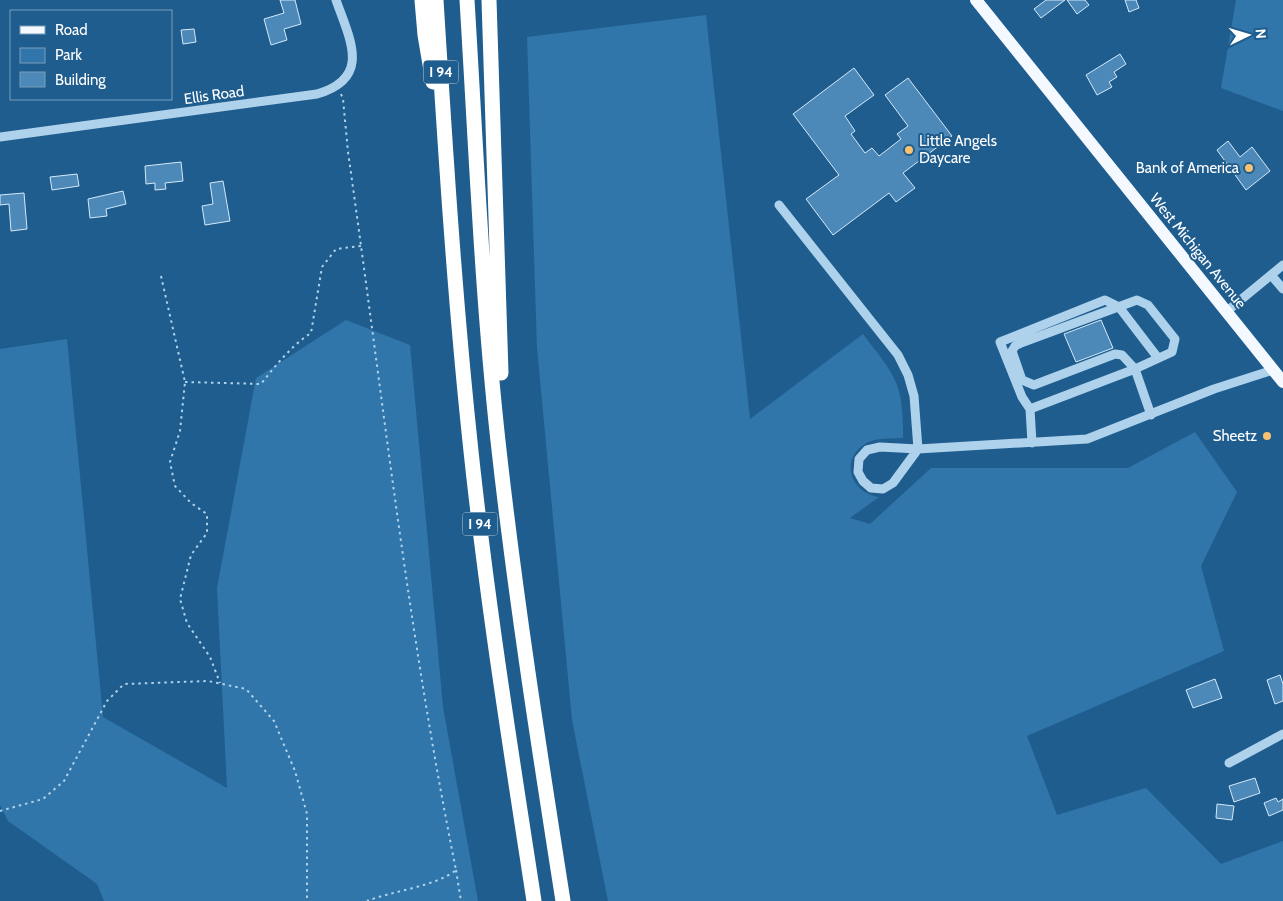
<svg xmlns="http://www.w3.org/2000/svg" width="1283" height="901" viewBox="0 0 1283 901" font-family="Cabin,sans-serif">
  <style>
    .green { fill: #3076aa }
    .building { fill: #4c89b8; stroke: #d4e9f9 }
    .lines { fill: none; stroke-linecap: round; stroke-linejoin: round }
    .path { stroke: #aed2ec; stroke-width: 2; stroke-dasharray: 2.5 4; stroke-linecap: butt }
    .minor { stroke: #aed2ec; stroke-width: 9 }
    .major { stroke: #f4f9ff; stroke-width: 12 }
    .highway { stroke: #fff; stroke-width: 15 }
    .poi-dot { fill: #fac16f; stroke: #1f5d8e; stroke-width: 2 }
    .labels { text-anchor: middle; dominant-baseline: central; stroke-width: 4; stroke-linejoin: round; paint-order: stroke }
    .shield { fill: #1f5d8e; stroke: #bccedd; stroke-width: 1 }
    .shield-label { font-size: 14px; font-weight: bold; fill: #fff }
    .street-label { font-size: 15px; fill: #fff; stroke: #1f5d8e }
    .poi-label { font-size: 15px; fill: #fff; stroke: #1f5d8e; text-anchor: end }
  </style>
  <rect width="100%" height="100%" fill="#1f5d8e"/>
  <path class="green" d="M1236,0H1283V111L1221,88Z
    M706,15L750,419L863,334C895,376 904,383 903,438C890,439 876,437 865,444C839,460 851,493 879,497L850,518L870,524L931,468H1128L1195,432L1237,492L1201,566L1224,651L1027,736L1057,815L1146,788L1221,864L1283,841V901H608L572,720L537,348L527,37Z
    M346,320L410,345L443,707L478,901H104L97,884L8,821L0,805V349L67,339L103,717L227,788L217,588L256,378Z"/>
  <path class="building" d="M280,0H295L301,24L284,29L287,40L271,45L264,19L284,13Z
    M1046,0H1065L1041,18L1034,9Z
    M1067,0H1085L1089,5L1077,14Z
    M1125,0H1136L1139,8L1129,12Z
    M194,29L196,42L183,44L181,30Z
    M1120,54L1126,64L1114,72L1117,77L1109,82L1112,87L1097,95L1086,75Z
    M854,68L874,95L845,116L855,131L851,134L865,153L872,148L879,156L901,139L897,134L908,126L885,95L908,78L952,136L903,173L915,188L896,202L889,193L833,235L806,199L839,175L793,114Z
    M1228,141L1240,157L1252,147L1270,171L1246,190L1217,150Z
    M181,162L183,181L165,183L166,189L155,190V183L146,184L145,166Z
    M77,174L79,186L52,190L50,177Z
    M223,181L230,221L205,225L202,206L213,204L210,183Z
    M123,191L126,204L106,209L107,216L90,218L88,199Z
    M24,193L27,229L11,231L9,204L0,205V195Z
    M1101,320L1113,348L1076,362L1064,334Z
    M1280,675L1283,684V701L1275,704L1267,680Z
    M1215,679L1222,698L1193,708L1186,690Z
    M1255,778L1260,793L1234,802L1229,786Z
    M1276,798L1278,802L1283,799V810L1269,816L1264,803Z
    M1217,804L1234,806L1232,820L1216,818Z"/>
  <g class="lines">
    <path class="path" d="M341,94L343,99L348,152C382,391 408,632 456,870C437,886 392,891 367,901
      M161,276L185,382L180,431L170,462L175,486L191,503L207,514V533L191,555L180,599L187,623L210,657L220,683
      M185,382L261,384C276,365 291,346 311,333L322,267L336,249L361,246
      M0,811L43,799L64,781L107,701L124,684L208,681L246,689L274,721L295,771L307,814V901
      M456,870L461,901"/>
    <path class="minor" d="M0,137L317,94C372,78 350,40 336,0
      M779,205L898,355L908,375L914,396L918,449L893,483L883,489L871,488L863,481L858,472L859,459L867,450L880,447L918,449L1087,439L1214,389L1273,370
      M1271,275L1283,289
      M1226,312L1283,265
      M1030,409L1135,369L1172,352L1175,339L1148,305L1137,300L1021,343L1015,346L1012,351L1022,380L1034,385L1115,354L1122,355L1135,369L1151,415
      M1032,443L1030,409L1022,397L1000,342L1105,300L1119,307L1158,358
      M1229,763L1283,734"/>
    <path class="major" d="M976,0L1283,382"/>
    <path class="highway" d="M422,0L425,35L433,82
      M436,0C445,144 454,288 469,432C485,589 510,745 534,901
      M467,0C476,147 482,295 498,441C515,595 539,748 563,901
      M489,0L501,373"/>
  </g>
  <g class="poi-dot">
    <circle cx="909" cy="150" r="5"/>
    <circle cx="1249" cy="168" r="5"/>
    <circle cx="1267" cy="436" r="5"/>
  </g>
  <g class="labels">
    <g class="shield">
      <rect x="423.5" y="60.5" width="35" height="23" rx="4"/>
      <rect x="462.5" y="512.5" width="35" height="23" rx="4"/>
    </g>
    <g class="shield-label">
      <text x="441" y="72">I 94</text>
      <text x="480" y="524">I 94</text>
    </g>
    <g class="street-label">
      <text transform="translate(214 95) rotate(-8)">Ellis Road</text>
      <text transform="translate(1198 251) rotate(51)">West Michigan Avenue</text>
    </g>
    <g class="poi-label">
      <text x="919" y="141" text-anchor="start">Little Angels<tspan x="919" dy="17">Daycare</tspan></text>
      <text x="1239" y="168">Bank of America</text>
      <text x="1257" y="436">Sheetz</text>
    </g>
  </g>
  <rect x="10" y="10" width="162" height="90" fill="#1f5d8e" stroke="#799ebb"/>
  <rect x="20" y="26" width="25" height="8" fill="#f4f9ff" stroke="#799ebb"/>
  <text x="55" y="35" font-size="15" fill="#ffffff">Road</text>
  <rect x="20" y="48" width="25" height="15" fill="#3076aa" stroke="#799ebb"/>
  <text x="55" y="60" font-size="15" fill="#ffffff">Park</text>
  <rect x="20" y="72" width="25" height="15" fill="#4c89b8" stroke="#799ebb"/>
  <text x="55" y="85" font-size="15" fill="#ffffff">Building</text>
  <g transform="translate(1248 35) rotate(85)" stroke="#1f5d8e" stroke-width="4" paint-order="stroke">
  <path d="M0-4L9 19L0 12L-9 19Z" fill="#ffffff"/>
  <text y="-8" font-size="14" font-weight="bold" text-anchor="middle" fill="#ffffff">N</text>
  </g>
</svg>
